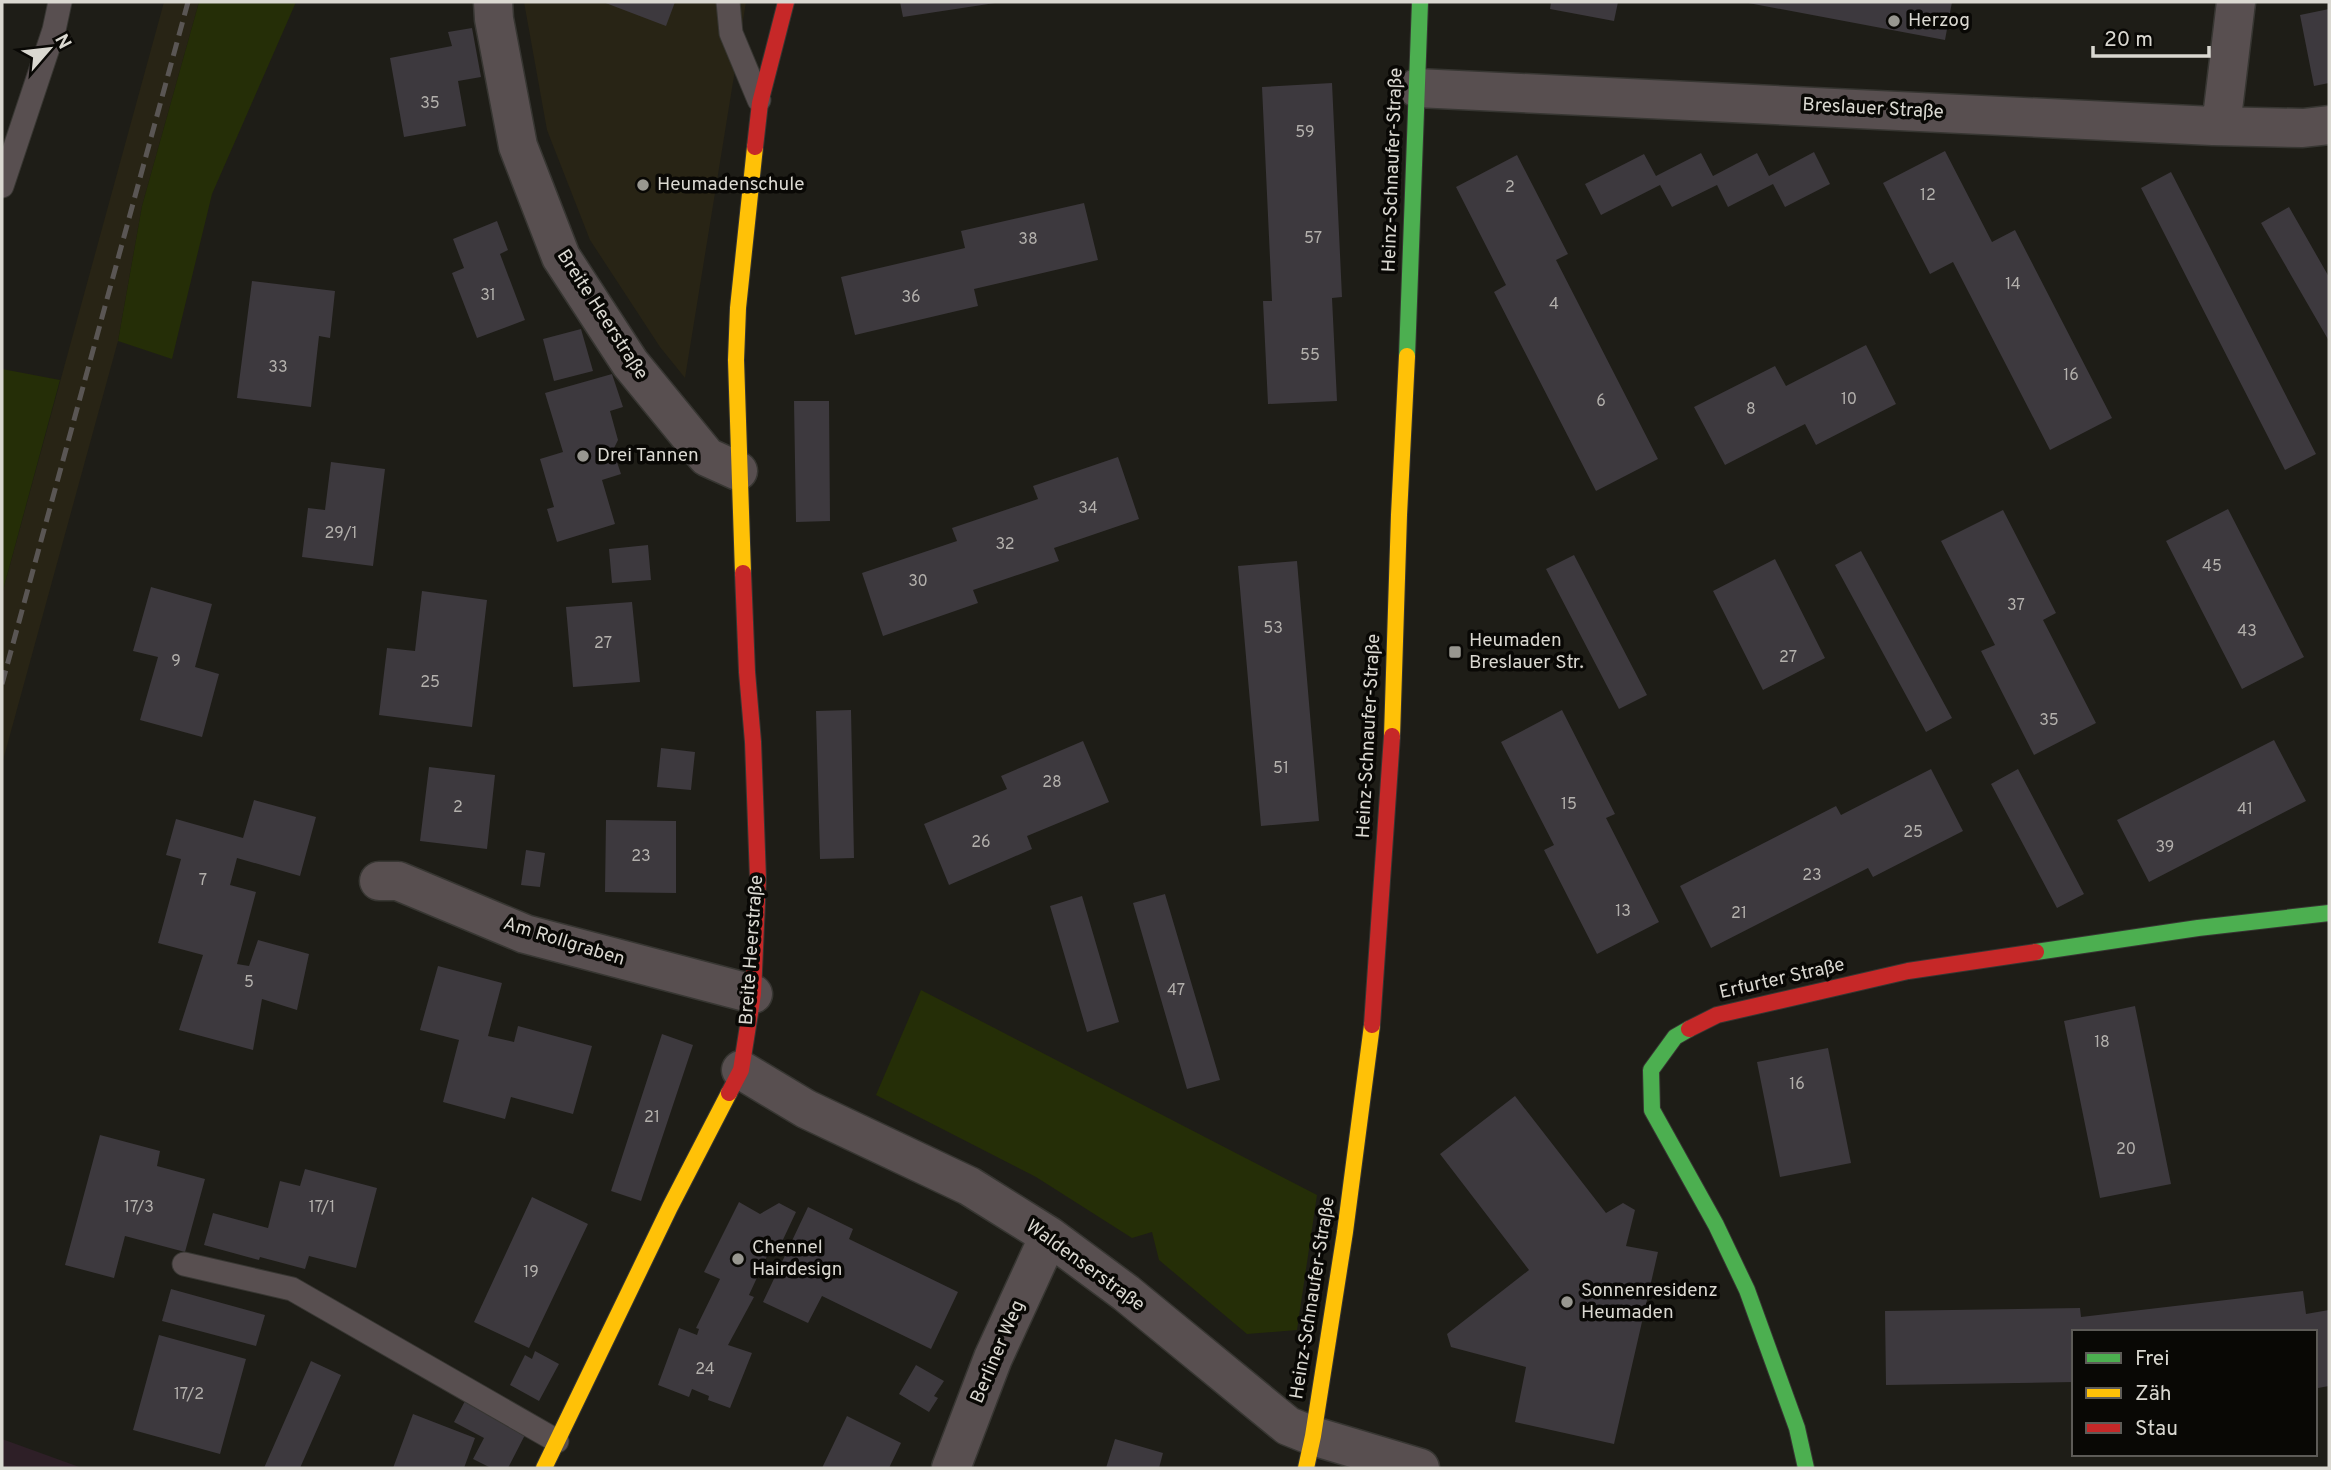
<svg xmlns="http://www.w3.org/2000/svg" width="2331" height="1470" viewBox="0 0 2331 1470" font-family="Overpass,sans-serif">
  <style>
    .commercial { fill: #2e1f27 }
    .built { fill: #282415 }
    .green { fill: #252e07 }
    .building { fill: #3d393e }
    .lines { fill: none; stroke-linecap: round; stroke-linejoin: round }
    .lane-casing { stroke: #373632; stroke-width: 25 }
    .street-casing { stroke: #373632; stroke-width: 41 }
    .fast-casing { stroke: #373632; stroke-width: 18 }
    .slow-casing { stroke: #373632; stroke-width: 18 }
    .jam-casing { stroke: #373632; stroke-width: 18 }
    .lane { stroke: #584f50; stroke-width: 23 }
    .street { stroke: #584f50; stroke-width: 38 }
    .fast { stroke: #4caf50; stroke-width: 16 }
    .slow { stroke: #ffc107; stroke-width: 16 }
    .jam { stroke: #c62828; stroke-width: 16 }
    .rail { stroke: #5a5654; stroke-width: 5; stroke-dasharray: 14 7; stroke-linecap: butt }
    .poi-dot { fill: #989790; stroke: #090805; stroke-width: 2.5 }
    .labels { text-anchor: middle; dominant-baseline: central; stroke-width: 7; stroke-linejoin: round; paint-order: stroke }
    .number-label { font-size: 16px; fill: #b3b0ac }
    .poi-label { font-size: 19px; fill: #dad8d1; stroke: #090805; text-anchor: start }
    .street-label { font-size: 19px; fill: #dad8d1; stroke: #090805 }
  </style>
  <rect width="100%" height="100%" fill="#1e1d17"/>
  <path class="commercial" d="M2,1439L82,1468H2Z"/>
  <path class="built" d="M164,2H199L142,206L118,341L2,764V594Z
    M524,2H746L685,378L660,347L590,240L547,130Z"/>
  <path class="green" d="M199,2H296L212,194L172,359L118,341L142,206Z
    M2,369L60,380L2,594Z
    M921,990L1317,1195L1297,1330L1247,1334L1159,1260L1152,1232L1132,1238L1036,1177L876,1095Z"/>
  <path class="building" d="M603,2H675L666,26Z
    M900,2H995V3L903,17Z
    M1551,2H1618L1614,21L1550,9Z
    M1743,2H1952L1945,40Z
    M2329,9V83L2314,86L2300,15Z
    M472,28L481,77L458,81L466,126L404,137L390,58L452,46L448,32Z
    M1332,83L1342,297L1332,298L1337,401L1268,404L1263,301H1272L1262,87Z
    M1945,151L1992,242L2015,230L2112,418L2050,450L1953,262L1930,274L1883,183Z
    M1814,152L1830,184L1785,207L1773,184L1728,207L1717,185L1672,207L1660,185L1601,215L1585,184L1644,154L1656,176L1701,153L1713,176L1757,153L1769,176Z
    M1517,155L1568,254L1556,260L1658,459L1596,491L1494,292L1506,285L1456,187Z
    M2171,172L2316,454L2285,470L2141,188Z
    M1084,203L1098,260L974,289L978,306L855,335L841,277L965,248L961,231Z
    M2289,207L2329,277V341L2261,223Z
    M497,221L508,250L500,254L525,320L477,338L452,273L464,268L453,239Z
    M252,281L335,291L330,338L319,336L311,407L237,398Z
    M581,329L593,371L554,381L543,339Z
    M1866,345L1896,404L1816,445L1805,424L1725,465L1694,407L1775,366L1786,386Z
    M612,374L623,407L610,411L618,440L613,450L621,474L602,480L615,524L557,542L547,509L554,507L540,459L563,452L545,393Z
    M794,401H829L830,521L796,522Z
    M1118,457L1139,519L1054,548L1059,561L973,590L978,603L883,636L862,573L957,541L952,528L1038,499L1033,486Z
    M331,462L385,469L373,566L302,557L308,508L325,510Z
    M2228,509L2304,657L2242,689L2166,541Z
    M2003,510L2056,613L2043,620L2096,723L2034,755L1981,651L1995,645L1941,541Z
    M648,545L651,580L612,583L609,549Z
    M1861,551L1952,718L1926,732L1835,565Z
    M1574,555L1647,695L1619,709L1546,569Z
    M1775,559L1825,658L1763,690L1713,591Z
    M1297,561L1319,821L1261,826L1238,566Z
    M151,587L212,604L195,667L219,674L202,737L140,720L158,657L133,651Z
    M422,591L487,600L472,727L379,715L387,648L415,651Z
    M632,602L640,682L573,687L566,607Z
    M851,710L854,858L820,859L816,711Z
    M1562,710L1615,814L1606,818L1659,922L1597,954L1544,850L1554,845L1501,742Z
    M2274,740L2306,801L2149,882L2117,820Z
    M1083,741L1109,802L1027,836L1032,849L949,885L924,824L1007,789L1001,776Z
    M661,748L695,752L691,790L657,787Z
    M429,767L495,775L487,849L420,841Z
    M1931,769L1963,831L1873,877L1868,868L1711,948L1680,886L1836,806L1841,815Z
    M2018,769L2084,894L2057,908L1991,784Z
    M254,800L316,817L300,876L237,858L230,885L256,892L237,964L249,966L258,940L309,954L297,1010L262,999L253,1050L179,1030L203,955L158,943L181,859L166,855L176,819L243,838Z
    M606,820L676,821V893L605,892Z
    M526,850L545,853L540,887L521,885Z
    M1165,894L1220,1080L1187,1089L1133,903Z
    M1082,896L1119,1022L1087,1032L1050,906Z
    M438,966L502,983L488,1036L514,1042L518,1026L592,1046L573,1114L511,1097L505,1119L443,1102L459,1040L420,1030Z
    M2135,1006L2171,1184L2100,1198L2064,1021Z
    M662,1034L693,1045L641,1201L611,1191Z
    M1828,1048L1851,1163L1780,1177L1757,1062Z
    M1515,1096L1606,1213L1623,1203L1635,1210L1626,1246L1658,1252L1614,1444L1515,1422L1526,1367L1451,1347L1447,1334L1529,1270L1440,1154Z
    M100,1135L160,1151L157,1166L205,1179L185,1252L125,1236L114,1278L65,1265Z
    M305,1169L377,1188L356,1268L309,1256L305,1269L260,1257L259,1260L204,1245L213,1213L268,1228L280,1181L300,1186Z
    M532,1197L588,1224L529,1348L474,1322Z
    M739,1202L760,1214L779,1203L796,1212L780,1246L773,1243L749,1295L754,1297L728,1345L752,1353L730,1408L708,1400L709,1396L692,1389L689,1397L658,1385L679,1328L697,1335L699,1329L696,1328L720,1279L704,1272Z
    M808,1207L853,1229L849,1239L958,1292L931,1349L822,1296L808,1323L763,1302Z
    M171,1289L265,1315L256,1346L162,1321Z
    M2303,1291L2306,1314L2329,1310V1386L2318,1388L2315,1371V1332H2074V1382L1886,1385L1885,1311L2080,1308L2081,1317Z
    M159,1335L246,1359L220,1454L133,1430Z
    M535,1351L559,1364L539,1401L510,1385L525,1355L532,1359Z
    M311,1361L341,1375L300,1468H264Z
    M916,1365L944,1381L934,1396L938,1398L929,1412L899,1394Z
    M465,1401L526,1433L508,1468H491L473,1459L484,1438L454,1422Z
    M413,1414L475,1438L464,1468H393Z
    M847,1416L901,1443L889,1468H822Z
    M1115,1439L1163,1453L1159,1468H1106Z"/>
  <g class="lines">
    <defs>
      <path id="lane" d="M728,2L731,33L759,100
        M2,186L54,30L60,2
        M184,1264L292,1289L557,1441"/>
      <path id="street" d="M493,2L494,19L518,146L561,257L630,363L707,457L738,471
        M1417,88L2213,126L2303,128L2329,125
        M2221,126L2236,2
        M379,881H398L525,934L753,994
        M741,1070L806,1109L969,1186L1049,1236L1126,1293L1288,1426L1313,1436L1420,1468
        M951,1468L993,1358L1049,1236"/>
      <path id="fast" d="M1407,356L1420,2
        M2036,952L2198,928L2329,913
        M1689,1029L1675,1037L1651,1070L1652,1110L1716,1225L1747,1290L1797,1428L1806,1468"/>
      <path id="slow" d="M743,573L736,360L738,308L755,147
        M1392,736L1399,515L1407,356
        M544,1468L670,1207L729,1093
        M1306,1468L1313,1436L1345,1232L1372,1025"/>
      <path id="jam" d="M755,147L760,103L786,2
        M1372,1025L1392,736
        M1689,1029L1717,1015L1908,971L2036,952
        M729,1093L741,1070L753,994L758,879L753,742L747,672L743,573"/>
    </defs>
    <use href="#lane" class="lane-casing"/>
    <use href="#street" class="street-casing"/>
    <use href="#fast" class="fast-casing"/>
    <use href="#slow" class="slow-casing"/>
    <use href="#jam" class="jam-casing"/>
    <use href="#lane" class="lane"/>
    <use href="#street" class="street"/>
    <use href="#fast" class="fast"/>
    <use href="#slow" class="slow"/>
    <use href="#jam" class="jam"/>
    <path class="rail" d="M2,684L188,2"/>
  </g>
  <g class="poi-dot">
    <circle cx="1894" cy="21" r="7"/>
    <circle cx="643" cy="185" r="7"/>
    <circle cx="583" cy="456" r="7"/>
    <rect x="1448" y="645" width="14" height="14" rx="3.5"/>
    <circle cx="738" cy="1259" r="7"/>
    <circle cx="1567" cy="1302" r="7"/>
  </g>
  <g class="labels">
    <g class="number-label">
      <text x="430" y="104">35</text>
      <text x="1305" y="133">59</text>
      <text x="1510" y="188">2</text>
      <text x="1928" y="196">12</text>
      <text x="1313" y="239">57</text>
      <text x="1028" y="240">38</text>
      <text x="2013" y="285">14</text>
      <text x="488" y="296">31</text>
      <text x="911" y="298">36</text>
      <text x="1554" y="305">4</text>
      <text x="1310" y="356">55</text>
      <text x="278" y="368">33</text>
      <text x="2071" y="376">16</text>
      <text x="1849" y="400">10</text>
      <text x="1601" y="402">6</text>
      <text x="1751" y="410">8</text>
      <text x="1088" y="509">34</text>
      <text x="341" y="534">29/1</text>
      <text x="1005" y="545">32</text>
      <text x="2212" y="567">45</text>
      <text x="918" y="582">30</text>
      <text x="2016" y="606">37</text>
      <text x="1273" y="629">53</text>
      <text x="2247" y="632">43</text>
      <text x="603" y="644">27</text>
      <text x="1788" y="658">27</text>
      <text x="176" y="662">9</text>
      <text x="430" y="683">25</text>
      <text x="2049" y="721">35</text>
      <text x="1281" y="769">51</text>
      <text x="1052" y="783">28</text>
      <text x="1569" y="805">15</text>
      <text x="458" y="808">2</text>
      <text x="2245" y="810">41</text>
      <text x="1913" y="833">25</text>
      <text x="981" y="843">26</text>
      <text x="2165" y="848">39</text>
      <text x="641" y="857">23</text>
      <text x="1812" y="876">23</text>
      <text x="203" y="881">7</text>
      <text x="1623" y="912">13</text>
      <text x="1739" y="914">21</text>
      <text x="249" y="983">5</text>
      <text x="1176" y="991">47</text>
      <text x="2102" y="1043">18</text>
      <text x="1797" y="1085">16</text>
      <text x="652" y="1118">21</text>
      <text x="2126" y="1150">20</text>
      <text x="139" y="1208">17/3</text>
      <text x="322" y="1208">17/1</text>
      <text x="531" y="1273">19</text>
      <text x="705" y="1370">24</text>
      <text x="189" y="1395">17/2</text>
    </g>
    <g class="poi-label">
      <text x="1908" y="21">Herzog</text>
      <text x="657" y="185">Heumadenschule</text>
      <text x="597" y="456">Drei Tannen</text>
      <text x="1469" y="641">Heumaden<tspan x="1469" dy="22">Breslauer Str.</tspan></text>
      <text x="752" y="1248">Chennel<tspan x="752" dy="22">Hairdesign</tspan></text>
      <text x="1581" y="1291">Sonnenresidenz<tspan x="1581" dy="22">Heumaden</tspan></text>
    </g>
    <g class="street-label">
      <text transform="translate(1873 109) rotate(3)">Breslauer Straße</text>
      <text transform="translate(1393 170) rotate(-88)">Heinz-Schnaufer-Straße</text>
      <text transform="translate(602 315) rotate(57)">Breite Heerstraße</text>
      <text transform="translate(1369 736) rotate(-87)">Heinz-Schnaufer-Straße</text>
      <text transform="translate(564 942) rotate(17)">Am Rollgraben</text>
      <text transform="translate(752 950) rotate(-86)">Breite Heerstraße</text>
      <text transform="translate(1782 979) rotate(-13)">Erfurter Straße</text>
      <text transform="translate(1085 1266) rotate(36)">Waldenserstraße</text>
      <text transform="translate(1313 1298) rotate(-81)">Heinz-Schnaufer-Straße</text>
      <text transform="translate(998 1352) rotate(-67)">Berliner Weg</text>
    </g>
  </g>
  <rect width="2331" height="1470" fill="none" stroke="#dad8d1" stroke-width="7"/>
  <rect x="2072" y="1330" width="245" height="126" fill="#090805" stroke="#5d5b57" stroke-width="2"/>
  <rect x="2086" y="1353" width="35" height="10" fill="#4caf50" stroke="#5d5b57" stroke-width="2"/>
  <text x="2135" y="1365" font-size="21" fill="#dad8d1">Frei</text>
  <rect x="2086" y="1388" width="35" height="10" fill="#ffc107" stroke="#5d5b57" stroke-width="2"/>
  <text x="2135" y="1400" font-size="21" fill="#dad8d1">Zäh</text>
  <rect x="2086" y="1423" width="35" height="10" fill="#c62828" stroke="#5d5b57" stroke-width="2"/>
  <text x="2135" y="1435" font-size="21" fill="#dad8d1">Stau</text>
  <g transform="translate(49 49) rotate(62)" stroke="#090805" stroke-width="5" paint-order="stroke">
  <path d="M0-5L12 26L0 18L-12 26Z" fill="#dad8d1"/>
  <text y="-10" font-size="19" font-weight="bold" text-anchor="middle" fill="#dad8d1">N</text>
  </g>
  <path d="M2093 46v10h116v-10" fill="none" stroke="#dad8d1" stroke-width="3.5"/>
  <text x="2104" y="46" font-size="21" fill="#dad8d1" stroke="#090805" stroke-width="5" paint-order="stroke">20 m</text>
</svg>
